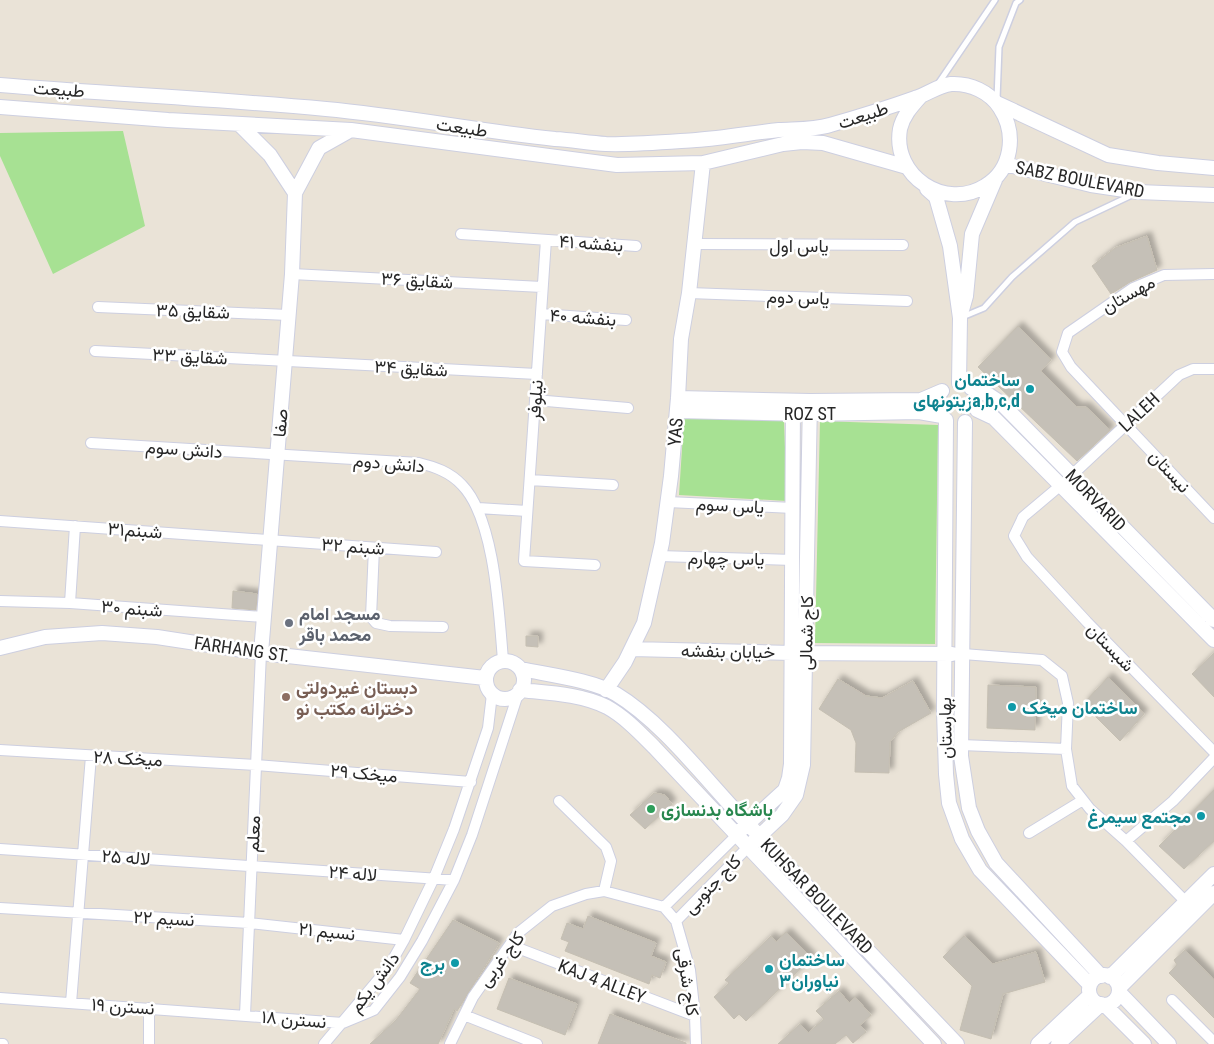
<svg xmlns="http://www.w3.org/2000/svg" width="1214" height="1044" viewBox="0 0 1214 1044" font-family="'Roboto Condensed',Vazirmatn,sans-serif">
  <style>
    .green { fill: #a7e193 }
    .building { fill: #c5c0b7; stroke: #c5bfb2; filter: url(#shadow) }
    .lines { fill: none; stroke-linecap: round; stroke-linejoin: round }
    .lane-casing { stroke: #cdcfe0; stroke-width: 8 }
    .street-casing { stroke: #cdcfe0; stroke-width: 12 }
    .secondary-casing { stroke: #cdcfe0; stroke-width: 16 }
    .lane { stroke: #fff; stroke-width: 5 }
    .street { stroke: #fff; stroke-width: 10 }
    .secondary { stroke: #fff; stroke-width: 14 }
    .culture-dot { fill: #0f9aa8; stroke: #fff; stroke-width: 2 }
    .worship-dot { fill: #6b7280; stroke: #fff; stroke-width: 2 }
    .education-dot { fill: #8d6e63; stroke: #fff; stroke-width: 2 }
    .leisure-dot { fill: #2e9e5b; stroke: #fff; stroke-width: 2 }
    .labels { text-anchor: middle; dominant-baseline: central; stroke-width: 5; stroke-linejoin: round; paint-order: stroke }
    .street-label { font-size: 18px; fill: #272727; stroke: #fff }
    .culture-label { font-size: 18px; font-weight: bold; fill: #0d838f; stroke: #fff; text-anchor: end }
    .worship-label { font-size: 18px; font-weight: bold; fill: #5b616d; stroke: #fff; text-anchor: start }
    .education-label { font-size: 18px; font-weight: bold; fill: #785e54; stroke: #fff; text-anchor: start }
    .leisure-label { font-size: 18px; font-weight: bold; fill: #27864d; stroke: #fff; text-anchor: start }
  </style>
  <defs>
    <filter id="shadow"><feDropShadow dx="4.5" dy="-4.5" stdDeviation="2.5" flood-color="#0004"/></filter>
  </defs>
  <rect width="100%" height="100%" fill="#eae3d7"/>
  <path class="green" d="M123,131L145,226L53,274L0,156V133Z
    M684,418L784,421L787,501L679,495Z
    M820,421L938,425L935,644L815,643Z"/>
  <path class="building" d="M1147,236L1157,270L1130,282L1111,294L1092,266L1115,248Z
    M1018,326L1051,360L1041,371L1077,407H1086L1110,430L1077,461L978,367Z
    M233,591L257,594L256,610L232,608Z
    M526,636H538V647L526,646Z
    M1214,653V697L1192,674Z
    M1108,677L1144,714L1120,741L1083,704Z
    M838,679L866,696L882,698L913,681L931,713L898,732L890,742L889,773L855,772L856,743L851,730L819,709Z
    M988,685L1036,687L1035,730L987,728Z
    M1214,790V841L1184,869L1159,846Z
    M654,793L665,795L672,804L645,829L630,815Z
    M588,916L656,943L651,956L666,962L660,978L652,975L649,984L565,951L569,942L561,939L567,923L583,929Z
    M453,920L499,943L457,1011L454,1009L438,1044H370L396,1020L420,989L410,983Z
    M786,932L812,958L746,1021L739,1014L734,1019L714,997L729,983L725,980L771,936L776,942Z
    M964,936L993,964L1036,952L1045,982L1003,994L991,1039L960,1030L972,986L943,957Z
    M1185,950L1214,980V1018L1169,973L1177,965L1174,960Z
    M509,978L577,1004L565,1035L497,1009Z
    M839,991L849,1003L855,997L871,1015L860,1025L866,1032L853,1043L846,1035L835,1044H778L800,1024L808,1033L824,1019L816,1011Z
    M610,1014L686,1043V1044H598Z"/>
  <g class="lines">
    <defs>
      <path id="lane" d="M938,84L995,0
        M997,99L999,47L1016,3L1020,0
        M960,318L984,308L1012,277L1075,222L1132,195"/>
      <path id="street" d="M461,234L636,246
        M546,240L524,561L595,565
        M694,244L903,245
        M292,274L542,287
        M1214,274L1164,275L1133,288L1068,333L1062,352L1071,367L1214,518
        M689,293L907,301
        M98,307L288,315
        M541,314L626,320
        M95,351L537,374
        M535,400L628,408
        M91,443L419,463C435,467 450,472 462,485C495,519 499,614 503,660
        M1072,475L1179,375L1193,369H1214
        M530,480L613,485
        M1061,485L1023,517L1014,536L1027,557L1087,622L1214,752
        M668,502L793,508
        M478,508L527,511
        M0,521L436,552
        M374,548L371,617L376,623L390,626L443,627
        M659,556L793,560
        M0,601L70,603L264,617
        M70,603L75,526
        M963,654L1042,660L1062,676L1068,703L1066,749L1072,786L1090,809L1126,841L1186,902
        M961,745L1066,749
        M0,750L256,765L471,782
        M559,801L606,847L611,861L604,891
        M1029,833L1083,800
        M1126,841L1173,801L1214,758
        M0,849L454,880
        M664,907L676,921L690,970L695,1016L696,1044
        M664,907L737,835
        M0,908L249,923L404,940
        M676,921L748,847
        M510,945L695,1016
        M0,998L343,1023L374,1010L400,977L422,941L454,880L472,835L518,694
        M1172,1000L1214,1042
        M71,1003L91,756
        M245,1015L261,653
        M464,1015L537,1044
        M0,1044H3
        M149,1044V1008
        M324,1044L388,968L404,940L434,878L454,829L488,728L492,694
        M450,1044L473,997L518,933L552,906L586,894L604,891L664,907"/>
      <path id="secondary" d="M0,85C109,94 218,99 326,109C403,116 479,131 555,139C572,140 589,143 606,144C635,145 667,142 696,140C724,138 751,133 779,130C795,129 814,130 830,125C858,117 887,108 915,98C928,94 937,86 951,84C970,83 990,92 1000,108C1017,134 1012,170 985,186C945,211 892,176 900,129C903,116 911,107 920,97
        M997,103L1108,155L1158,163L1214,168
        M0,107L168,120L351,130L617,165L703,163L783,144L802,142L823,143L907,167
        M239,124L270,155L295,193
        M1005,164L1091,185L1138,192L1214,195
        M927,189L936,197L950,246L960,318L959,383
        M962,310L966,296L972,234L995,180
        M971,388L989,395L1001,403L1214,620
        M678,398L810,401L921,400L942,391
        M977,410L994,418L1214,640
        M677,411L809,414L919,412L942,416
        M946,420L944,711L946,774L949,803L962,839L980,870L1090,985
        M965,422L961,756L969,808L978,831L996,863L1101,976
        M0,648L45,637L102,633L157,637L261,653L485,678
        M632,649L792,653L952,654
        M261,653L292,274L295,193L319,148L351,130
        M486 680a19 19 0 1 1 38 0a19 19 0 1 1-38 0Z
        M521,669C549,675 592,680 616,694C664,723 708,783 748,824C818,898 887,971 957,1044
        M520,690C549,693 581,694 607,707C625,717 640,733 654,747L934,1044
        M606,690L625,662L644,623L662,543L671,476L678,398L681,339L689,293L703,163
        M741,830L785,790L789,778L791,764L793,401
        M753,842L782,815L796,795L803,765L810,401
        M1089 990a15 15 0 1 1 30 0a15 15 0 1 1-30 0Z
        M1110,977L1214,874
        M1119,988L1214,893
        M1119,992L1169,1044
        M1105,1005L1144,1044
        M1038,1044L1090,995
        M1058,1044L1101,1004"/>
    </defs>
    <use href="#lane" class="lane-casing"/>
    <use href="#street" class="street-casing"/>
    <use href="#secondary" class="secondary-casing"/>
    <use href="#lane" class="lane"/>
    <use href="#street" class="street"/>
    <use href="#secondary" class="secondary"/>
  </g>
  <g class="culture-dot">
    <circle cx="1030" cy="389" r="5"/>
    <circle cx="1012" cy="707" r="5"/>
    <circle cx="1201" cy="816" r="5"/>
    <circle cx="455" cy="963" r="5"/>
    <circle cx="769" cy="969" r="5"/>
  </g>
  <circle class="worship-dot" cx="289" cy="623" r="5"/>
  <circle class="education-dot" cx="286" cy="697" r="5"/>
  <circle class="leisure-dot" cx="651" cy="809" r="5"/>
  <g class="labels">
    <g class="street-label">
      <text transform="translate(59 89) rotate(4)">طبیعت</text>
      <text transform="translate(863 115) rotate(-18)">طبیعت</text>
      <text transform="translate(462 127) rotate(8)">طبیعت</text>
      <text transform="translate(1080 179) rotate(11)">SABZ BOULEVARD</text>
      <text transform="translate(591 243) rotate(4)">بنفشه ۴۱</text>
      <text x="799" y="245">یاس اول</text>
      <text transform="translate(417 280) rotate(3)">شقایق ۳۶</text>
      <text transform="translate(1128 294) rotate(-29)">مهستان</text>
      <text transform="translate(798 297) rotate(2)">یاس دوم</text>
      <text transform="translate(193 311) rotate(2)">شقایق ۳۵</text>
      <text transform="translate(583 317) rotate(4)">بنفشه ۴۰</text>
      <text transform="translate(190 356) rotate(3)">شقایق ۳۳</text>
      <text transform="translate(411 368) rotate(3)">شقایق ۳۴</text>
      <text transform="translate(535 400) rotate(-86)">نیلوفر</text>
      <text transform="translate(1139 412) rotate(-43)">LALEH</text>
      <text x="810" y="413">ROZ ST</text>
      <text transform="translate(280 423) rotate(-85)">صفا</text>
      <text transform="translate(675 432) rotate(-85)">YAS</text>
      <text transform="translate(184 449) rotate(4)">دانش سوم</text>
      <text transform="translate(389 463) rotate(5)">دانش دوم</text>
      <text transform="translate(1170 471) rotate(47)">نیستان</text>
      <text transform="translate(1096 500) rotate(46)">MORVARID</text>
      <text transform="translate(730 505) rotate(3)">یاس سوم</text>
      <text transform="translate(135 530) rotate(4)">شبنم۳۱</text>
      <text transform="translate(353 546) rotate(4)">شبنم ۳۲</text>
      <text transform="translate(726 558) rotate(1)">یاس چهارم</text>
      <text transform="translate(132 608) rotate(4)">شبنم ۳۰</text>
      <text transform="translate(806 633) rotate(-89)">کاج شمالی</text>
      <text transform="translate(1111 647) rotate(46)">شبستان</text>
      <text transform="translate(242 649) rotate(8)">FARHANG ST.</text>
      <text transform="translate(728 651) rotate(1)">خیابان بنفشه</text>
      <text transform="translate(945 728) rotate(-91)">بهارستان</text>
      <text transform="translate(128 758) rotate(3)">میخک ۲۸</text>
      <text transform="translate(364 773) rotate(5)">میخک ۲۹</text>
      <text transform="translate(253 834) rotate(-88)">معلم</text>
      <text transform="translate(126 857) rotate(4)">لاله ۲۵</text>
      <text transform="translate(353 873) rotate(4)">لاله ۲۴</text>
      <text transform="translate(712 884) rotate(-46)">کاج جنوبی</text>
      <text transform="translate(817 896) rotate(46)">KUHSAR BOULEVARD</text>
      <text transform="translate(164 918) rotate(3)">نسیم ۲۲</text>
      <text transform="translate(327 931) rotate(6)">نسیم ۲۱</text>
      <text transform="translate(501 959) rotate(-53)">کاج غربی</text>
      <text transform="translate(602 981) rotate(21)">KAJ 4 ALLEY</text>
      <text transform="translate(374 982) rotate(-53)">دانش یکم</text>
      <text transform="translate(688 982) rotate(81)">کاج شرقی</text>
      <text transform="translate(123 1006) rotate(4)">نسترن ۱۹</text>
      <text transform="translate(294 1019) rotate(5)">نسترن ۱۸</text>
    </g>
    <g class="culture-label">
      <text x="1020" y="379">ساختمان<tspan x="1020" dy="21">زیتونهایa,b,c,d</tspan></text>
      <text x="1022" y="707" text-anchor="start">ساختمان میخک</text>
      <text x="1191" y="816">مجتمع سیمرغ</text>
      <text x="779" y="959" text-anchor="start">ساختمان<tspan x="779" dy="21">نیاوران۳</tspan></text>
      <text x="445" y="963">برج</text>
    </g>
    <g class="worship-label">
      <text x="299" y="613">مسجد امام<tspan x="299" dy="21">محمد باقر</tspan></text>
    </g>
    <g class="education-label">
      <text x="296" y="687">دبستان غیردولتی<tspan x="296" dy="21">دخترانه مکتب نو</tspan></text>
    </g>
    <g class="leisure-label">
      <text x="661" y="809">باشگاه بدنسازی</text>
    </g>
  </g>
</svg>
